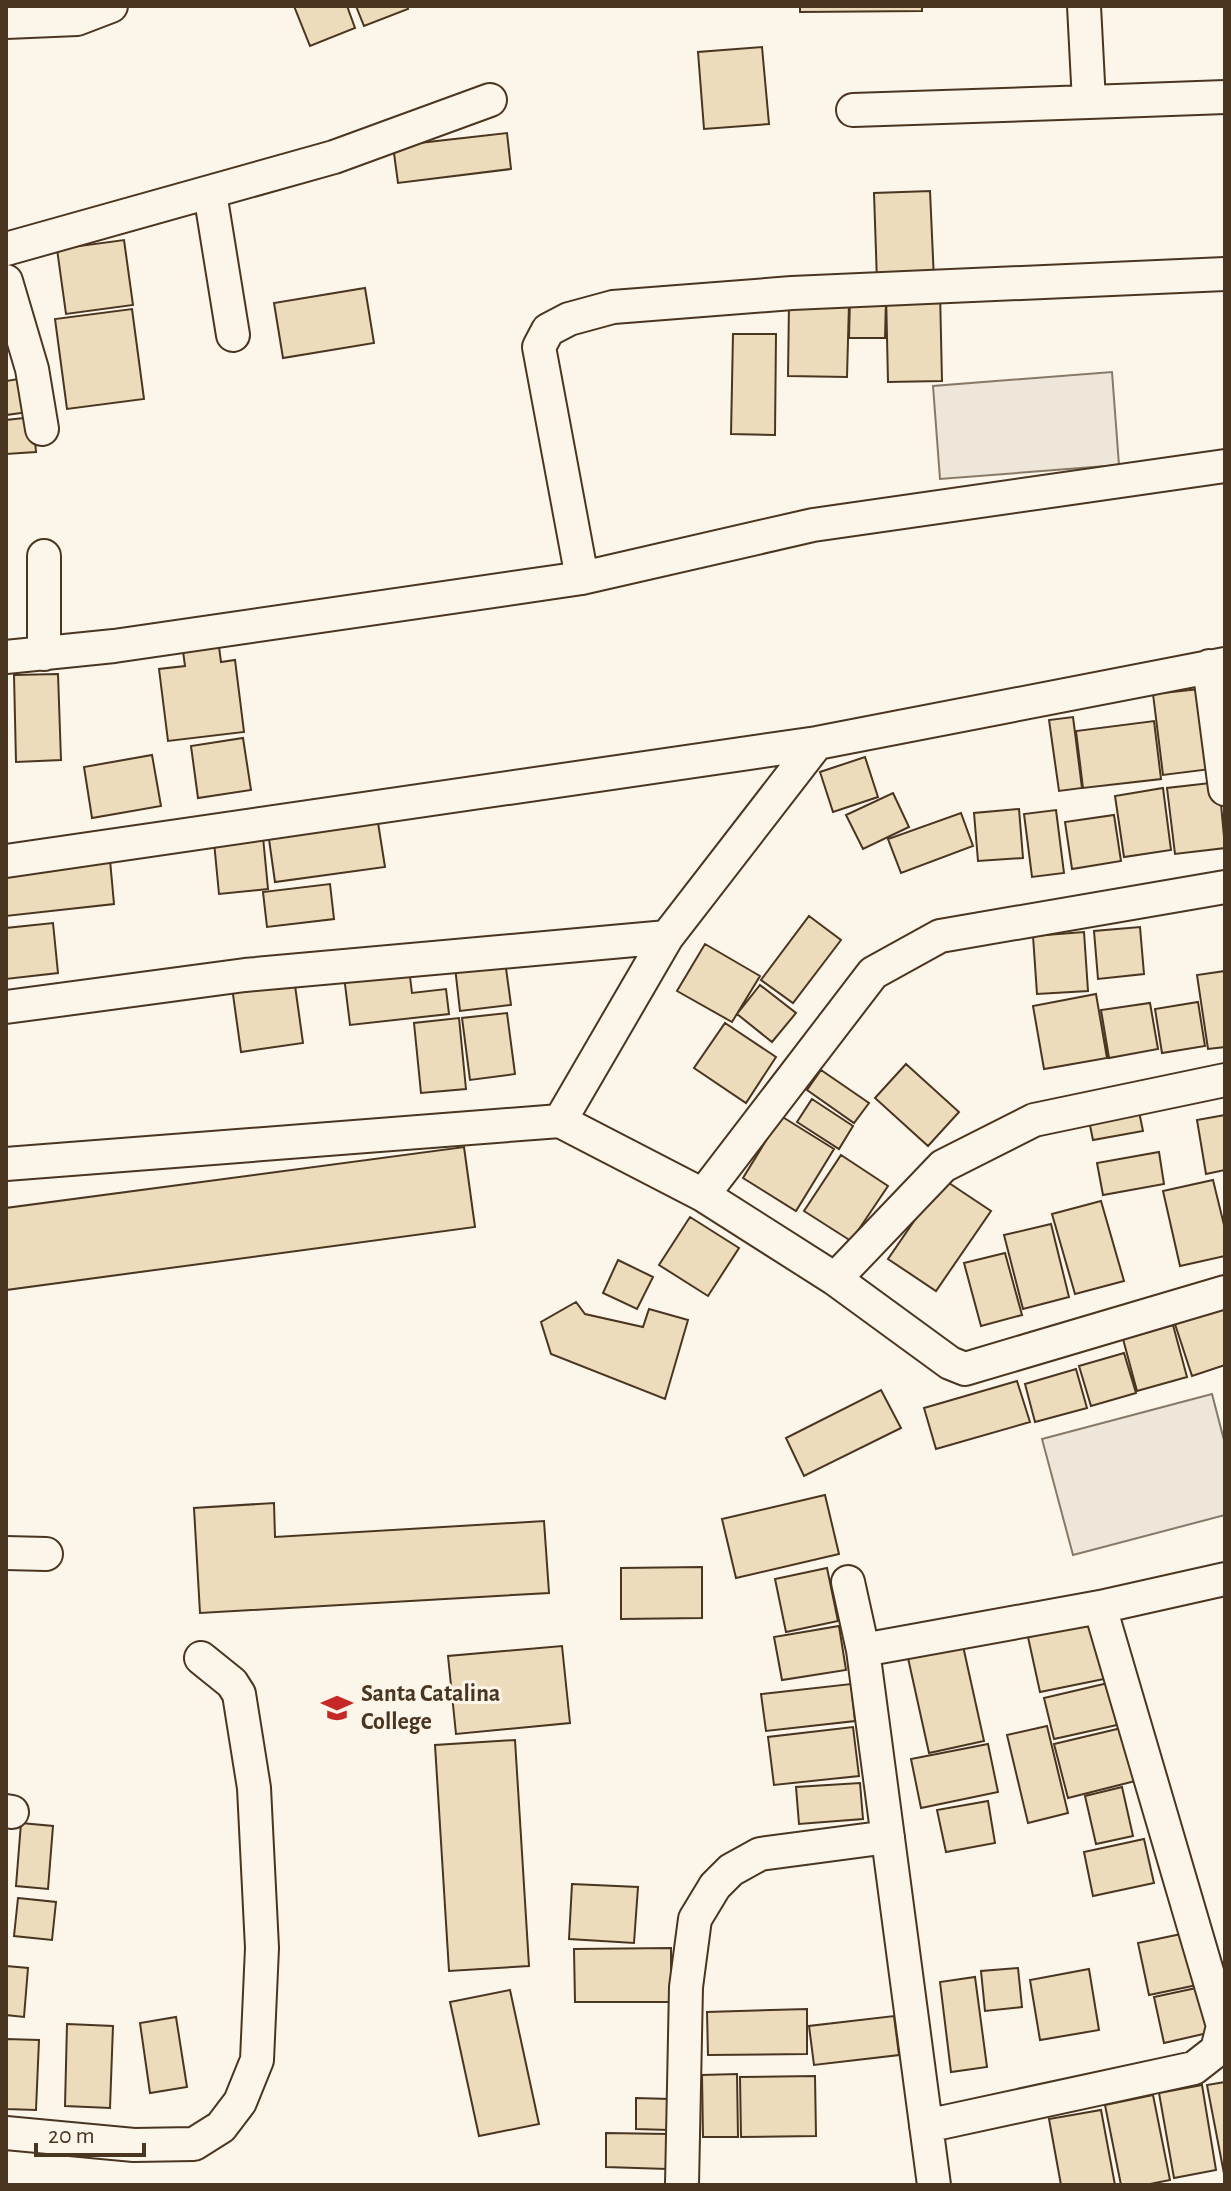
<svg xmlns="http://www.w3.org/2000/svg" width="1231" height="2191" viewBox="0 0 1231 2191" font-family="'Alegreya Sans',sans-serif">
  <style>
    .green { fill: #ede6d9; stroke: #887966; stroke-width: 2 }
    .building { fill: #ecdcbc; stroke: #4a3520; stroke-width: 2 }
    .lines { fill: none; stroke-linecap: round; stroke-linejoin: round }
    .street-casing { stroke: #4a3520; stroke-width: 36 }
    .street { stroke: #fbf6e9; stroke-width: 32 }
    .labels { text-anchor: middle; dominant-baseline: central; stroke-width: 6; stroke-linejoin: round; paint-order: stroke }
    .poi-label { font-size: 24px; font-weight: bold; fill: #4a3520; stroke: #fbf6e9; text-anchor: start }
  </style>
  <rect width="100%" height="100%" fill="#fbf6e9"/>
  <path class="green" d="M1112,372L1119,465L940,479L933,386Z
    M1212,1394L1225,1444V1515L1073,1555L1042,1439Z"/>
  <path class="building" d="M294,6H347L355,28L310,46Z
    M356,6H407L408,9L364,26Z
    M800,6H922V11L800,12Z
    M762,47L769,124L704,129L698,52Z
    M507,133L511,169L398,183L393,146Z
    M930,191L934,280L877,282L874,193Z
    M124,240L133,305L66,314L57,249Z
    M365,288L374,343L283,358L274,303Z
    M940,292L942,381L888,382L886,293Z
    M850,298L886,299L885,338H849Z
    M789,303L849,304L847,377L788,376Z
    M132,309L144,399L67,409L55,319Z
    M733,334H776L775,435L731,434Z
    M31,377L36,411L6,415V381Z
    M33,417L36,452L6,454V420Z
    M219,647L221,662L235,660L244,732L168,741L159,669L185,666L183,651Z
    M58,674L61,760L16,762L14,675Z
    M1209,688L1219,768L1163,775L1153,694Z
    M1073,717L1082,788L1059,791L1049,720Z
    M1154,721L1161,779L1083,788L1076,731Z
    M243,738L251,790L198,798L191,746Z
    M152,755L161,806L92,818L84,767Z
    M865,757L878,797L833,812L820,772Z
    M1219,782L1225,848L1175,854L1167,788Z
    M1163,788L1171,850L1124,857L1115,796Z
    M893,793L909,827L863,849L846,815Z
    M1019,809L1023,858L978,861L974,813Z
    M376,810L385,867L275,882L267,825Z
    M1056,810L1064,873L1032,877L1024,814Z
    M961,813L973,846L901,873L888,839Z
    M1114,815L1121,861L1072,869L1065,822Z
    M263,837L268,889L219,894L214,842Z
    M110,860L114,904L6,916V870Z
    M330,884L334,919L267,927L263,892Z
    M809,916L841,940L793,1003L761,980Z
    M53,923L58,973L6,979V928Z
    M1140,927L1144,974L1098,979L1094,931Z
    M1084,932L1088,991L1037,994L1033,936Z
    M705,944L760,976L732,1022L677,991Z
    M408,961L412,993L446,989L449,1014L350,1025L343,968Z
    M505,961L511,1005L460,1011L455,967Z
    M293,971L303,1043L241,1052L231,980Z
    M1225,971V1047L1208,1049L1197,975Z
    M760,985L796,1013L772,1042L737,1014Z
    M1096,994L1107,1058L1044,1069L1033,1006Z
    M1198,1002L1205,1046L1162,1053L1155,1009Z
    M1150,1003L1158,1049L1109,1058L1101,1010Z
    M507,1013L515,1074L470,1080L462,1018Z
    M459,1018L466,1089L421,1093L414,1023Z
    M725,1023L776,1057L746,1103L694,1068Z
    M906,1064L959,1112L928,1146L875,1098Z
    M821,1070L869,1103L854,1123L807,1090Z
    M812,1099L853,1126L839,1149L797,1122Z
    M1137,1102L1143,1131L1093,1140L1087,1111Z
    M1225,1115V1170L1206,1174L1197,1120Z
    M781,1116L834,1149L796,1211L743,1178Z
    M464,1147L475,1227L6,1290V1208Z
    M1159,1152L1164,1184L1103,1195L1097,1163Z
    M841,1155L888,1186L851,1241L804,1211Z
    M943,1179L991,1211L936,1291L888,1259Z
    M1213,1180L1225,1229V1256L1180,1266L1163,1191Z
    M1101,1201L1124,1281L1075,1294L1052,1214Z
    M690,1217L739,1248L708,1296L659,1265Z
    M1051,1224L1069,1297L1023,1309L1004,1235Z
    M1005,1253L1022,1315L981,1326L964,1263Z
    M618,1260L653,1277L637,1309L603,1293Z
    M576,1302L585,1314L643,1327L649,1309L688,1320L665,1399L551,1354L541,1322Z
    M1225,1306V1365L1192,1376L1173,1318Z
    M1173,1325L1187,1377L1137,1391L1123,1339Z
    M1124,1353L1136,1393L1091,1406L1079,1366Z
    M1076,1369L1087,1408L1035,1422L1025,1384Z
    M1017,1381L1030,1422L936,1449L924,1408Z
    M881,1390L901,1428L804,1476L786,1438Z
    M825,1495L839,1554L736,1578L722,1519Z
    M274,1503L275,1537L544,1521L549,1593L200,1613L194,1508Z
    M702,1567V1618L621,1619V1568Z
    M827,1568L838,1621L786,1632L775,1579Z
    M1092,1624L1104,1679L1040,1692L1028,1637Z
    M839,1626L846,1670L782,1680L774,1637Z
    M562,1646L570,1723L456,1734L448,1656Z
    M963,1646L984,1741L929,1753L908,1658Z
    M1108,1683L1117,1725L1054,1739L1044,1698Z
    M851,1684L855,1721L766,1731L761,1694Z
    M1134,1725L1147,1778L1068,1798L1054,1744Z
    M1047,1726L1068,1813L1028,1823L1007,1735Z
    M853,1727L859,1776L774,1785L768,1737Z
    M515,1740L529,1966L449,1971L435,1745Z
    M988,1744L998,1792L921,1808L911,1759Z
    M860,1783L863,1819L799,1824L796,1787Z
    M1122,1787L1133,1836L1096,1844L1085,1796Z
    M988,1801L995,1843L946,1852L937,1810Z
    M21,1823L53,1826L48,1889L16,1886Z
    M1144,1839L1154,1883L1093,1896L1084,1852Z
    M572,1884L638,1887L634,1943L569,1939Z
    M18,1898L56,1902L52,1940L14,1936Z
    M1186,1933L1197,1985L1149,1995L1138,1943Z
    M671,1948V2002H575L574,1949Z
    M6,1966L28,1968L24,2017L6,2015Z
    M1018,1968L1022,2007L985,2011L981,1971Z
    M1089,1969L1099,2030L1040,2040L1030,1980Z
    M975,1977L987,2067L951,2072L940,1982Z
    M1201,1987L1212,2032L1164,2043L1154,1997Z
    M510,1990L539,2124L479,2136L450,2002Z
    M807,2009V2054L708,2055L707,2012Z
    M894,2016L899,2055L814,2065L809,2026Z
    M176,2017L187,2087L150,2093L140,2023Z
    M67,2024L113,2026L110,2108L65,2106Z
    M6,2039L39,2040L36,2110L6,2109Z
    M737,2074L738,2137H703L702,2075Z
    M815,2076L816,2136L741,2137L740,2077Z
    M1225,2082V2179L1207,2085Z
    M1202,2085L1216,2170L1174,2178L1159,2093Z
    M1153,2095L1170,2180L1145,2185H1121L1105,2105Z
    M636,2098L670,2099L669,2130L636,2129Z
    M1101,2110L1115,2185H1061L1049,2119Z
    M606,2133L669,2134L667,2169L606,2167Z"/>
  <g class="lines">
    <defs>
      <path id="street" d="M1084,6L1089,102L1225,97
        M6,22L77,19L111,6
        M853,110L1089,102
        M210,193L233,335
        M6,249L334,157L490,100
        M6,281L32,369L42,429
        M44,556V654
        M582,578L539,347L548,330L569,319L613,307L792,293L1225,274
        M6,657L114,646L582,578L813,525L1225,466
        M1209,666L1225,789
        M6,861L817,743L1225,664
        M6,1007L245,975L667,937
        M560,1121L667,937L817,743
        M6,1164L560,1121L703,1195L835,1279L950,1363L965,1369L1225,1292
        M703,1195L873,973L940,936L1225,887
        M835,1279L943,1166L1034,1120L1225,1080
        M6,1553L46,1554
        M848,1582L863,1650L934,2185
        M863,1650L1100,1607L1225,1579
        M6,1811L12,1812
        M926,2126L1194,2068L1217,2050L1223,2026L1100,1607
        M6,2133L134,2145L194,2144L221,2127L240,2102L257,2060L262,1948L254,1788L239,1694L232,1683L201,1658
        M682,2185L686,1987L695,1919L715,1886L731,1870L760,1854L888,1837"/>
    </defs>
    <use href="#street" class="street-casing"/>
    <use href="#street" class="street"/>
  </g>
  <defs>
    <symbol id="university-bare" viewBox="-9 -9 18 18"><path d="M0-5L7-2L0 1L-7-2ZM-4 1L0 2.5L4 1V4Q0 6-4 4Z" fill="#c62828" stroke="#fbf6e9" stroke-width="2.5" paint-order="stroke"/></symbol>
  </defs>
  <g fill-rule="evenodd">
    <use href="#university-bare" x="315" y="1686" width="44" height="44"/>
  </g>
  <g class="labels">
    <g class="poi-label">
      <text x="361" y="1694">Santa Catalina<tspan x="361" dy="28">College</tspan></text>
    </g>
  </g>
  <rect width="1231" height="2191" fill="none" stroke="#4a3520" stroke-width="16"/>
  <path d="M36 2143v12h108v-12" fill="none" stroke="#4a3520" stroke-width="4"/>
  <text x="48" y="2143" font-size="24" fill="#4a3520" stroke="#fbf6e9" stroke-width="6" paint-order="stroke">20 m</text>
</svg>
